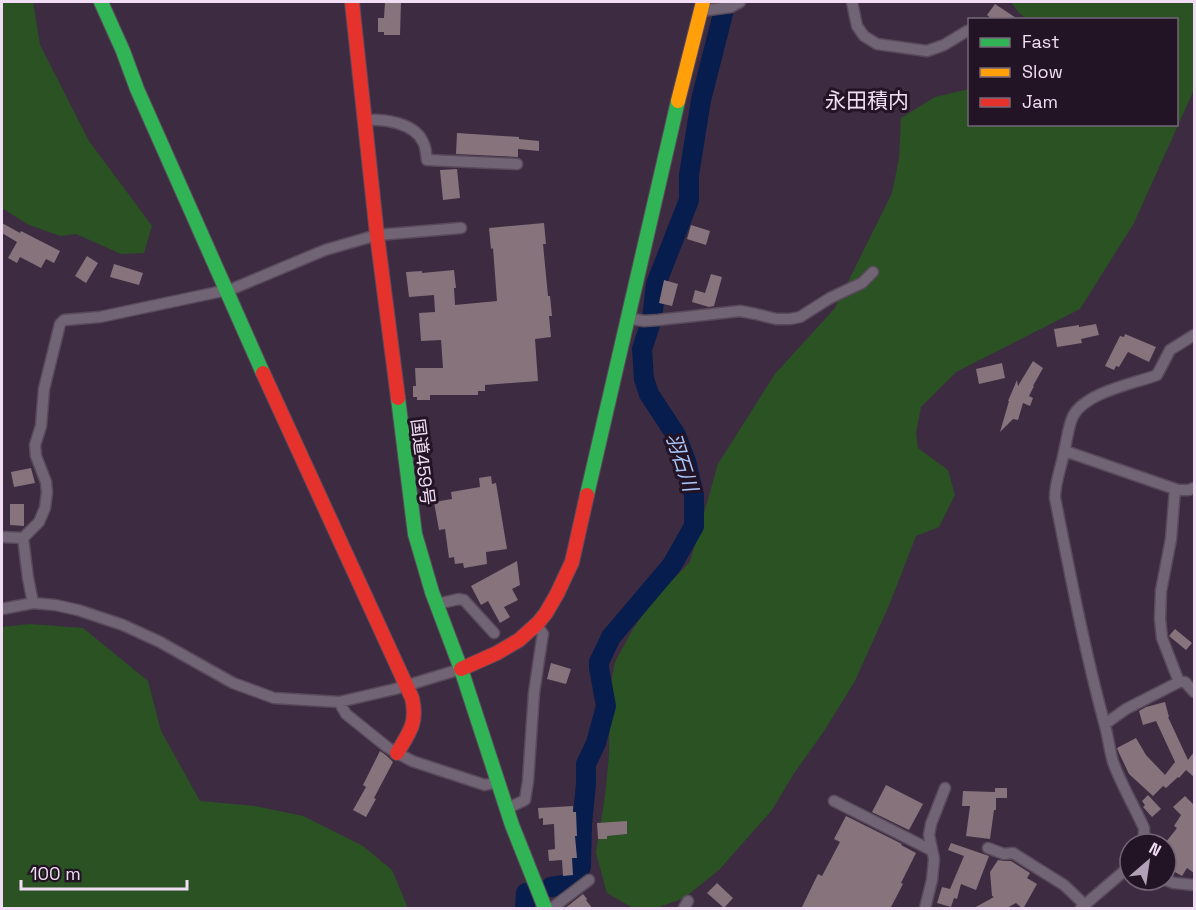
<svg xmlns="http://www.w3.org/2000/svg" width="1196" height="910" viewBox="0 0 1196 910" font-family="'Space Grotesk','Noto Sans JP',sans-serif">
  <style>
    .green { fill: #2a5223 }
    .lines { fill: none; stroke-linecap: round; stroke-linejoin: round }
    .river { stroke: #061d4d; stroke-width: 20 }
    .building { fill: #87737c }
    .street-casing { stroke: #594a5b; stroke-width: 13 }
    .fast-casing { stroke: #594a5b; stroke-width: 16 }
    .slow-casing { stroke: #594a5b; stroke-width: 16 }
    .jam-casing { stroke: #594a5b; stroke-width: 16 }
    .street { stroke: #716474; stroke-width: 10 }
    .fast { stroke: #30b455; stroke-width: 14 }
    .slow { stroke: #ff9f0a; stroke-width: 14 }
    .jam { stroke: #e5322d; stroke-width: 14 }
    .labels { text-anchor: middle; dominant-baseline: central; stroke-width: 6; stroke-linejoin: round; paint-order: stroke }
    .street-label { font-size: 18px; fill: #f1def5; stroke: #221424 }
    .water-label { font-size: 20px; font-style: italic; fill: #aac7fa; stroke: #221424 }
    .quarter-label { font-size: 21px; fill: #f1def5; stroke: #221424 }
  </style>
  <rect width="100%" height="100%" fill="#3d2c41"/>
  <path class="green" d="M2,2H33L40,45L89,141L152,226L144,253L121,254L76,234L60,236L27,224L2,208Z
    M1011,2H1194V87L1193,92L1134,223L1080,309L956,372L921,407L916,433L918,448L948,470L955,495L939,527L916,536L890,603L855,681L824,731L793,775L772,810L719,870L684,898L657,908H633L607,893L596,853L605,796L609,756L610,688L615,662L633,629L654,599L690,562L718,464L775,374L835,308L892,193L899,158L901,118L935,97L969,89L970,124H1176V20L1027,19L1019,13Z
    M30,624L83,628L148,681L161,731L200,801L255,806L303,816L363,846L392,870L408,908H2V627Z"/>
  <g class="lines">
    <path class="river" d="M551,887L570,884L577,878L581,866L582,824L586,784V764L596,743L606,706L599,668V662L611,637L672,565L694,526V495L686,461L676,435L649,394L644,379L642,349L652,319L656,284L689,200V175L701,100L726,2
      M525,908L526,893"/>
  </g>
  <path class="building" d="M385,2H401L400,35H384V32H378V18H384Z
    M995,4L1019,20H993L987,15Z
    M457,133L519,137V139L539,141V151L518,149V157L456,154Z
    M457,169L460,198L443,200L440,170Z
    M2,223L20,233L21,231L60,251L54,263L46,259L41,268L20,257L17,263L8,258L17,242L2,233Z
    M544,223L546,244H543L548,296H550L552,316H549L551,337L535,339L538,381L485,385V391H478V395H430V400H417V397H413V386H416L415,368H443L441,340L421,341L419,313L435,312L434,295L409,297L406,272L422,271V273L454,270L456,288H454L455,305L497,301L493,248L491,249L489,228Z
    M691,225L710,231L706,245L687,239Z
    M87,256L98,263L86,283L75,276Z
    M114,264L143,273L139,285L110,277Z
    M711,274L722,277L714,306L709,307L692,302L695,290L705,293Z
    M664,280L678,284L672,306L659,303Z
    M1096,324L1099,335L1081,339L1082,343L1057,347L1054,329L1079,325V327Z
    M1125,334L1156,347L1149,362L1128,352L1119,367L1116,366L1114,370L1105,366L1120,336L1124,337Z
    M1033,361L1043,368L1033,386H1034L1029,396L1033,398L1030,406L1023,403L1018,420L1013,419L1000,432L1009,401H1008L1017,380L1018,386Z
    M1002,363L1005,378L979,384L976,369Z
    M31,468L35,483L14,487L11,472Z
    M491,476L492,484L496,483L507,549L486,552L487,564L464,568L463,563L455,564L454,557L449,558L445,529L439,530L434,502L452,499L451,492L480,487L479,478Z
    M10,504H24V526L10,525Z
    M517,561L520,585L512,589L518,600L504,607L510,617L500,623L488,601L481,605L471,586Z
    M1175,629L1192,643L1186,650L1169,636Z
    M551,663L571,669L566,684L547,679Z
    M1165,702L1169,717H1168L1188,760L1194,752V777L1186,770L1179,778L1178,777L1166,788L1163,786L1153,796L1129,774L1119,753L1117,748L1136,738L1146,755L1165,775L1175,762L1156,721L1143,725L1139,711L1146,707Z
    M380,751L387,756L393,762L374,798L376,799L366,817L353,810L366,787L363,785Z
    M886,785L923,804L909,830L872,812Z
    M995,788H1007V798H996V810H994L990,839L966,836L970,806H962L963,791L995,792Z
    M1148,795L1161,809L1152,817L1143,807L1145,805L1142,801Z
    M1185,796L1194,805V873L1187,868L1182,876L1166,867V842L1177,828L1174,826L1181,815L1173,807Z
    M573,806V812H576L577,836H575L577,858H572L573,875L563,876L562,860L549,861L548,850L555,849L554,824L543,825V818L539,819L538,808Z
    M846,816L902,844L901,845L916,853L901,883L903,884L890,909H801L818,874L822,876L840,842L834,839Z
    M627,821V834L607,836V839H598L597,823Z
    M951,843L989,856L976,890L961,884L957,899L954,898L951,907L937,903L942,887L950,889L964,856L948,850Z
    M998,860L1004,861H1011L1030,873L1027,878L1037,884L1023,909L1016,903L1005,909H972L994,897L992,896L990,872Z
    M717,883L733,898L724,908L707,893Z
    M583,894L587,899L586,900L593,909H564Z"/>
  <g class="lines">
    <defs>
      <path id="street" d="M852,2L857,26L864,36L877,44L927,51L944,45L967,31H970
        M700,11L731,7L740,2
        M364,120C383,119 414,122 423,142C426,147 426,154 427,160L517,164
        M628,318L644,321L658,320L740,311L756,314L776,319H790L800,317L830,298L862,283L873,272
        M1065,451L1178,490H1189L1194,488
        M1175,489L1171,539L1161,591L1160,619L1162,638L1179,682
        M2,537L23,538
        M33,603L28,578L23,538L39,522L45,508L47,492L46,482L36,456L35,445L41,426L44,389L60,324L64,320L100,317L232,289L325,250L377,235L461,228
        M437,604L459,599L464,600L494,633
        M2,609L33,603L55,605L78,610L123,625L160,642L233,683L274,698L339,702L395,689L461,669
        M339,702L346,714L387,747L397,753L412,761L485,785L498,782
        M1105,724L1126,709L1179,682H1185L1194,692
        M834,801L931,850
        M506,809L525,800L528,781L534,693L542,639L543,634L536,624
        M1141,844L1144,839V828C1134,806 1121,784 1113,762C1109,748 1108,735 1104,722C1084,648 1070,573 1055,498C1055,481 1061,469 1064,452C1067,440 1068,427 1073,416C1086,392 1133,384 1157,375L1170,350L1194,335
        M988,848L1004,854L1013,853L1024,860L1064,885L1085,905
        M1165,880L1174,883L1194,885
        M552,908L589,880
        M684,908L688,901
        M925,908L932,880L934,859L929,835L931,824L945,788
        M1081,908L1130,866"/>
      <path id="fast" d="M101,2L123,51L137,89L263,373
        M398,398L415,534L432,592L461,669L512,825L545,908
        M587,495L678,101"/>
      <path id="slow" d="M678,101L703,2"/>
      <path id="jam" d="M352,2L377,235L398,398
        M263,373L412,698C418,723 409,733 397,753
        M461,669L497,653L519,640L538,623L546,613L557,594L572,562L587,495"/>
    </defs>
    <use href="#street" class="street-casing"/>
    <use href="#fast" class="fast-casing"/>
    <use href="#slow" class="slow-casing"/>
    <use href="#jam" class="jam-casing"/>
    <use href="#street" class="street"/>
    <use href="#fast" class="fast"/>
    <use href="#slow" class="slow"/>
    <use href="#jam" class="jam"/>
  </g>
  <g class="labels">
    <g class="street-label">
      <text transform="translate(423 462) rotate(83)">国道459号</text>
    </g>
    <g class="water-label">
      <text transform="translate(682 462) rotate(72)">羽石川</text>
    </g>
    <g class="quarter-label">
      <text x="867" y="100">永田積内</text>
    </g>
  </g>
  <rect width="1196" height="910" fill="none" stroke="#f1def5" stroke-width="6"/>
  <rect x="968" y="18" width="210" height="108" fill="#221424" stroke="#756578" stroke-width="1.5"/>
  <rect x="980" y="38" width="30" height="9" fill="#30b455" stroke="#756578" stroke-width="1.5"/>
  <text x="1022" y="48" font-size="18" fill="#f1def5">Fast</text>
  <rect x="980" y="68" width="30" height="9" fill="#ff9f0a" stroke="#756578" stroke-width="1.5"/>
  <text x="1022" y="78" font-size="18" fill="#f1def5">Slow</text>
  <rect x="980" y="98" width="30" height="9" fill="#e5322d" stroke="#756578" stroke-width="1.5"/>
  <text x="1022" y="108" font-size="18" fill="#f1def5">Jam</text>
  <g transform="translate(1148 862) rotate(29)"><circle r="28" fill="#221424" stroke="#756578" stroke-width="1.5"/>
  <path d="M0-4.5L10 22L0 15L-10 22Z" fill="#b2a0b6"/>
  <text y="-9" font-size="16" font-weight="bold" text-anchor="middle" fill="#f1def5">N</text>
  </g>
  <path d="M21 880v9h166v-9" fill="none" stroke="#f1def5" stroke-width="3"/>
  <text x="30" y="880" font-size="18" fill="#f1def5" stroke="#221424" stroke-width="4.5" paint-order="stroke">100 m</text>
</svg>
